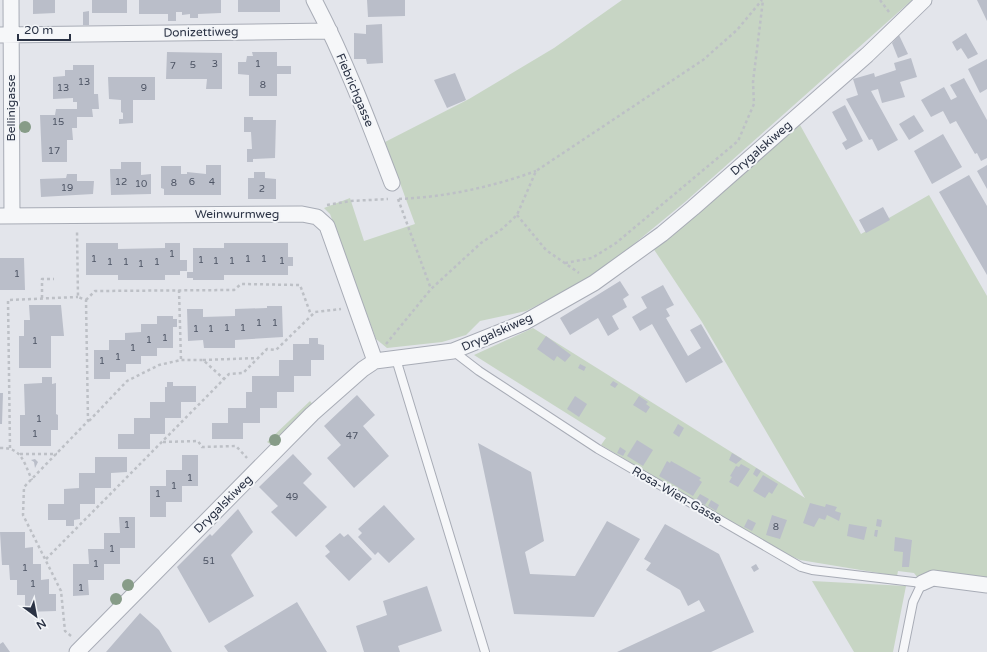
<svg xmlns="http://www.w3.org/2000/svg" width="987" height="652" viewBox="0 0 987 652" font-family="'Varela Round',sans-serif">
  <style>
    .green { fill: #c7d5c4 }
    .building { fill: #babec9 }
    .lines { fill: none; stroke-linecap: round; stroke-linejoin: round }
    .service-casing { stroke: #a8acb6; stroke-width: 10 }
    .minor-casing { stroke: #a8acb6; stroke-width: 17 }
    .path { stroke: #bdc0c6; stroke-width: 2.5; stroke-dasharray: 3 3; stroke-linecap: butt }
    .service { stroke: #f6f7f9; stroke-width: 8 }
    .minor { stroke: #f6f7f9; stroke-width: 15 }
    .tree { fill: #879c88 }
    .labels { text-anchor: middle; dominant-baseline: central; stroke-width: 4; stroke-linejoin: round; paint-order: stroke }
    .number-label { font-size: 10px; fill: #4e5565 }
    .street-label { font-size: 12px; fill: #2a3244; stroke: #f3f5f8 }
  </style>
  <rect width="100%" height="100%" fill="#e3e5eb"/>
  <path class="green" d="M622,0H912L685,202L612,262L573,287L526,311L480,321L466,335L442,342L387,348L376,339L330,214L324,208L350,198L364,241L415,224L385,142L469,99L554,48Z
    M800,125L861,234L929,195L987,296V592L922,583L914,573L898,571L897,576L800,560L777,550L601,445L606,438L474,355L533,328L805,498L702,322L653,248Z
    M310,401L314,406L273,446L267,442Z
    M812,581L906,586L893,652H854Z"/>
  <path class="building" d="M33,0H55V13L33,14Z
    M92,0H127V13H92Z
    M139,0H221V13L198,14V18H190V14L182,15V12H176V21H168V14H139Z
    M238,0H280V12H238Z
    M367,0H405V16L368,17Z
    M977,0H987V21Z
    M89,11V25H83V12Z
    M382,24L383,63L367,64L366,59H354V33L366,34V25Z
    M966,33L978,54L968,59L961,48L957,51L952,42Z
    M899,35L908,54L898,58L892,43Z
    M167,52L222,53V89H206L207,79H166Z
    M252,52H277V66H291V74H277V96H249V75L238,74V62H246L247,56H253Z
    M911,58L917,77L900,82L905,97L882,103L878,89L871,91L898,140L878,151L872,139L869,140L846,99L858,95L853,79L874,73L875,77L896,70L894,63Z
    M987,59V89L980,93L968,69Z
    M73,65H94V94H98L99,109H92L93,117H77V128H72L73,140H67V162H42L40,115H55L56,109H77V102H73V98L53,99V77L65,76V70H73Z
    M455,73L466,100L447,108L434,80Z
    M108,77H155V100H133V123L119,124V119H123V113L121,112V100L109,99Z
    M964,78L987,120V158L981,161L977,153L975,154L956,121L950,124L943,111L931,117L921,100L944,87L951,100L957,97L950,85Z
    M845,105L863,141L846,150L842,143L847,140L832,112Z
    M914,115L924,131L909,140L899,124Z
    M244,117H253V120H276L275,158L253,159V162H247V149H252L251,132H244Z
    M943,134L962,167L932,184L914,151Z
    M121,162H141V175L151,174V194L111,195L110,169H121Z
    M206,165H221V195H164V189L161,188V166H181V174H187V172L206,174Z
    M987,165V189L977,171Z
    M254,172H265V178L276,179V199H248V178H254Z
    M67,174H77V181H94L93,194L41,197L40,179L66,178Z
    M969,175L987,206V275L939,192Z
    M883,207L890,220L866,233L859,220Z
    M86,243H118V249L165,248V243H180V260H187V271H180V275H165V280H118V275H86Z
    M224,243H288V257H293V266H288V275H224V280H193V278H187V272H193V248H224Z
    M0,258H24L25,290H0Z
    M620,281L629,295L623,299L627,307L612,316L619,329L608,336L598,318L570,335L560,318Z
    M663,285L674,305L666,309L670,316L666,318L688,356L701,348L690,330L701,324L723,362L686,383L652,324L640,331L632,317L647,308L641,297Z
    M29,305H61L64,336H51V368H19V336H24V320H30Z
    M267,306H282L283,337L235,340V348H204L203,340L188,341L187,309H203V317L235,316V309L267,308Z
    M157,316H173V319H177V327H173V348H157V356H141V364H126V372H110V379H94V350H109V340H125V333L141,332V324H157Z
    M546,336L571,355L565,362L557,356L554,361L537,349Z
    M309,338H318V344L324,345V360H311V376H294V392H277V408H260V423H243V439H212V423H228V408H246V392H252V376H279V360H293V344H309Z
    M580,364L586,367L584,371L578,368Z
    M42,377H52V384L56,383V414L58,415V430H51V446H20V415H25L24,384L42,383Z
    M613,381L618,384L615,388L610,385Z
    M167,382H173V386H196V402H181V418H165V434H150V449H118V434H134V418H150V402H165V387H167Z
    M0,393H3L2,424H0Z
    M357,395L375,415L363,426L389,456L354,488L327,458L341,445L324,426Z
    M575,396L587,404L579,417L567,409Z
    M639,396L648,402L646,404L650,407L646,413L633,405Z
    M678,424L684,428L679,437L673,433Z
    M637,440L653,450L643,466L627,456Z
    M478,443L531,472L544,541L525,552L530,574L575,576L607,521L640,539L594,617L514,614Z
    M620,447L626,451L623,456L617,453Z
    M732,453L742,459L736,464L729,460Z
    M293,454L312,474L303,483L327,507L296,537L271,512L278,506L259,487Z
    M182,455H198V486H182V502H166V517H150V486H166V470H182Z
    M95,457H127V472L111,473V488H95V504H80V519L74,520V526H66V520H48V504H64V489L79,488V473H95Z
    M35,459L38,462L35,468L34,462L31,460Z
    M667,461L670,463L671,461L701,478L699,480L702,482L693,496L659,476Z
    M741,464L750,469L738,487L729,482L732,477L730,476L736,466L739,467Z
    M756,468L761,471L757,477L753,474Z
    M763,475L778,484L772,494L769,492L765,498L753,491Z
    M700,494L709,499L705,505L696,500Z
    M711,500L719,505L716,511L708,506Z
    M810,503L825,507L826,504L837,507L835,511L841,513L839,521L827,515L825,520L819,518L814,527L803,523Z
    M384,505L415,539L389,563L378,552L375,555L358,537L362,533L358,529Z
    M238,509L253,532L231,555L254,596L209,623L177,567L210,534L212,536Z
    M772,515L787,520L780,539L766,535Z
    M119,517H135V548H120V564H104V580H88L89,595L73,596V564H89L88,549H104V533H120Z
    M748,519L756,523L752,531L744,527Z
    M877,519L882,520L881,527L876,526Z
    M665,524L719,554L754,632L711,652H617L705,611L699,600L688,606L680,590L646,570L651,563L644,559Z
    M849,524L867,527L864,540L847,536Z
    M875,530H878L877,537L874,536Z
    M0,532H25V548L33,547V564H41V580L49,579V594H56V611L25,612V595H17V580H10L9,565H2Z
    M340,533L344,537L348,534L372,559L349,581L325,556L330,552L325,546Z
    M895,537L912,540L909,567H902L903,552L894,551Z
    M756,564L759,569L754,572L751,567Z
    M427,586L442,631L398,646L400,652H364L356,626L387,615L383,601Z
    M297,602L327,652H228L224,646Z
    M140,613L159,630L172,652H106Z
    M3,642L10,652H0V644Z"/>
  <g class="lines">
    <defs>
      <path id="service" d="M453,351L479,371L598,449L801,567L812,570L922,583L913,602L903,652
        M396,359L485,652"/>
      <path id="minor" d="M11,0L12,216
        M314,0C345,59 368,120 392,183
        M0,35L330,31
        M0,216L302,214L317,217L327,226L375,361
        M922,583L933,578L987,585
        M77,652L312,414L363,369L375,361L453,351L525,322L594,283L662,234L693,208L867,55L924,0"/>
    </defs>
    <use href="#service" class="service-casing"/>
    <use href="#minor" class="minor-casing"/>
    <path class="path" d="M880,0L889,12
      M398,199L431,289
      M399,199C446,197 492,187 536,171
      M327,205L351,201L388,199
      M517,215L546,250L579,273
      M565,263L592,258L616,243L738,141L754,104L753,82L763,0
      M179,290L181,360
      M42,298V279H54
      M86,300L95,291L234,290L241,284L300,285L311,315
      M386,344L431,289L481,243L502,229L517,215L536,171L703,60L737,30L762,0
      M203,360L258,358
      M89,421L127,381L159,365L181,360H203L224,379
      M163,442L198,441L202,447L236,446L247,458
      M0,448C22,447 24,463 32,480
      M10,448L8,300L78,297
      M20,454H57
      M46,559L229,374L243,373L267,349L276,350L315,312L341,309
      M71,636L65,631L61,591L23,515L24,487L88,421L86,300L78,297L77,231"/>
    <use href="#service" class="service"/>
    <use href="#minor" class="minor"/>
  </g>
  <g class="tree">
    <circle cx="25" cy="127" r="6"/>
    <circle cx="275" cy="440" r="6"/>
    <circle cx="128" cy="585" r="6"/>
    <circle cx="116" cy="599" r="6"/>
  </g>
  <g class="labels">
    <g class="number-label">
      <text x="215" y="64">3</text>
      <text x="258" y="64">1</text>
      <text x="193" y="65">5</text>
      <text x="173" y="66">7</text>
      <text x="84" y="82">13</text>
      <text x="263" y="85">8</text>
      <text x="63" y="88">13</text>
      <text x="144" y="88">9</text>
      <text x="58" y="122">15</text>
      <text x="54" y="151">17</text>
      <text x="121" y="182">12</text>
      <text x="192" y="182">6</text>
      <text x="212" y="182">4</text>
      <text x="174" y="183">8</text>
      <text x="141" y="184">10</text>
      <text x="67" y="188">19</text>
      <text x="262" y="189">2</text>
      <text x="172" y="254">1</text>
      <text x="94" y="259">1</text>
      <text x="248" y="259">1</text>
      <text x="264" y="259">1</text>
      <text x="201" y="260">1</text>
      <text x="216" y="261">1</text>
      <text x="232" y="261">1</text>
      <text x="282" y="261">1</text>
      <text x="110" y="262">1</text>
      <text x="126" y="262">1</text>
      <text x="157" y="262">1</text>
      <text x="141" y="264">1</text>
      <text x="17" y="274">1</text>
      <text x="259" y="323">1</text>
      <text x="275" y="323">1</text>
      <text x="227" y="328">1</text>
      <text x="243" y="328">1</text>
      <text x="196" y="329">1</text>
      <text x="211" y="329">1</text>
      <text x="165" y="338">1</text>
      <text x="149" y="340">1</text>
      <text x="35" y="341">1</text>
      <text x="133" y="348">1</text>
      <text x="118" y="357">1</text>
      <text x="102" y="361">1</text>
      <text x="39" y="419">1</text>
      <text x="35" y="434">1</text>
      <text x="352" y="436">47</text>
      <text x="190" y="478">1</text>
      <text x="174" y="486">1</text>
      <text x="158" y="494">1</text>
      <text x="292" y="497">49</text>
      <text x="127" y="525">1</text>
      <text x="776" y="527">8</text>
      <text x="112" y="549">1</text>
      <text x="209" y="561">51</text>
      <text x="96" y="564">1</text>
      <text x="25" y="568">1</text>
      <text x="33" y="584">1</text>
      <text x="81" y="588">1</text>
    </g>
    <g class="street-label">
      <text transform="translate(201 32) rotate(-1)">Donizettiweg</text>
      <text transform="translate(355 90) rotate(67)">Fiebrichgasse</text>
      <text transform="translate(11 108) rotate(-90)">Bellinigasse</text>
      <text transform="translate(761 148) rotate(-41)">Drygalskiweg</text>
      <text x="237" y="214">Weinwurmweg</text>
      <text transform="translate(497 332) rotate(-24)">Drygalskiweg</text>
      <text transform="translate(677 495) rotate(30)">Rosa-Wien-Gasse</text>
      <text transform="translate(223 504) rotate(-45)">Drygalskiweg</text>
    </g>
  </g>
  <g transform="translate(36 616) rotate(148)" stroke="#f3f5f8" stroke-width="3" paint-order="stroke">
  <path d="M0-3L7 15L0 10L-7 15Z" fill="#2a3244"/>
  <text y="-6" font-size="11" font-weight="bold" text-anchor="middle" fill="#2a3244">N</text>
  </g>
  <path d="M18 34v6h52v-6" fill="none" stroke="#2a3244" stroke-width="2"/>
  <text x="24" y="34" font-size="12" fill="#2a3244" stroke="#f3f5f8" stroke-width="3" paint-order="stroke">20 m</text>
</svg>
